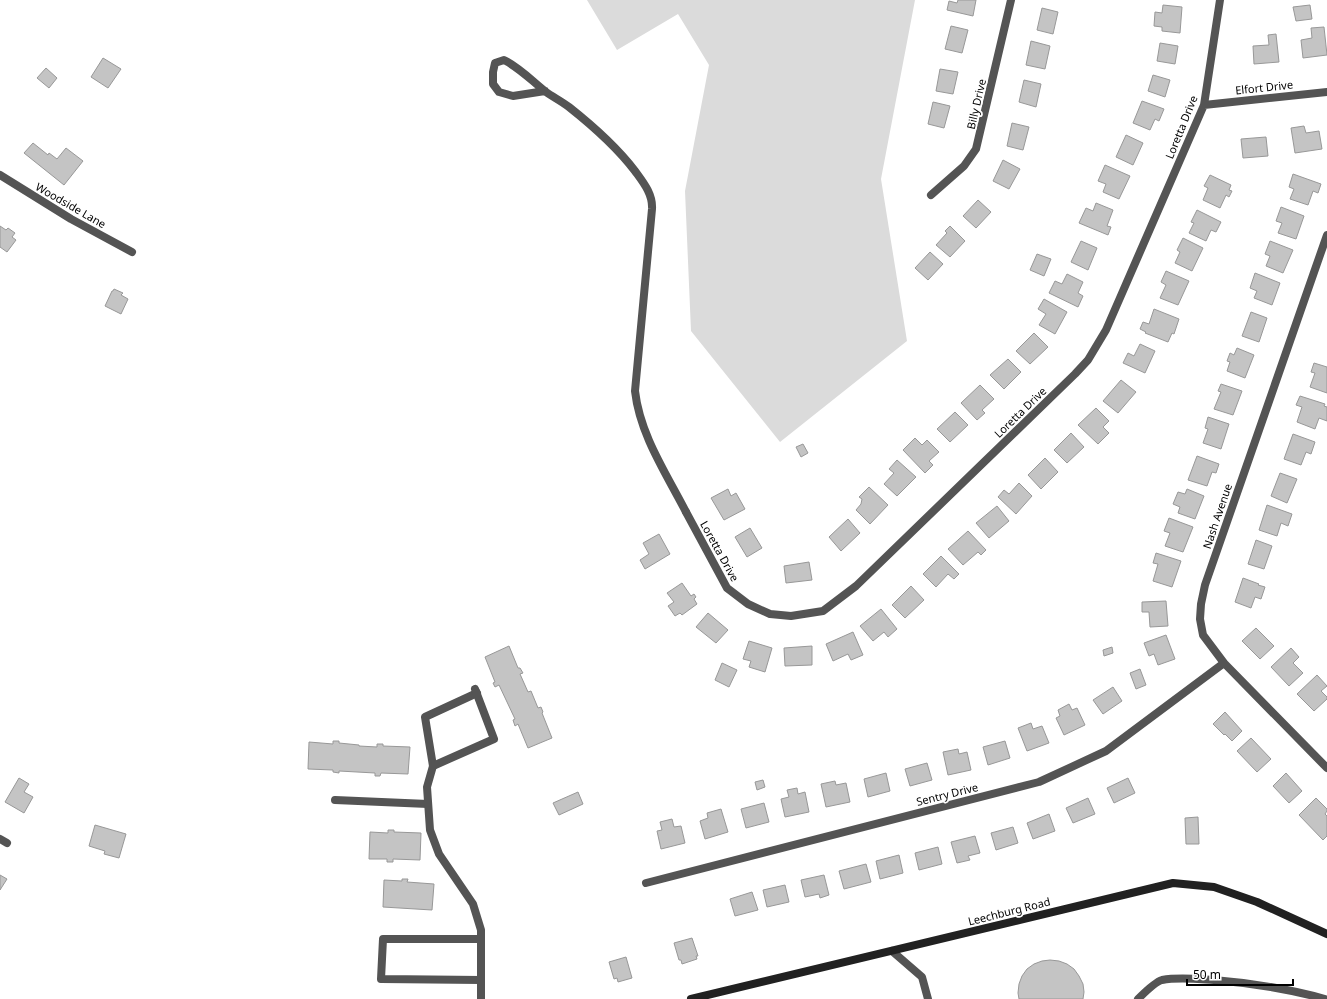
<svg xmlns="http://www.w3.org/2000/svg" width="1327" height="999" viewBox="0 0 1327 999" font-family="'Noto Sans',sans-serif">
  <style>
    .green { fill: #dbdbdb }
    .building { fill: #c4c4c4; stroke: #989898 }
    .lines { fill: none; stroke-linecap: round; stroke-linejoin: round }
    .lane { stroke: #545454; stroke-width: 8 }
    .street { stroke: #545454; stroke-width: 8 }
    .secondary { stroke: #212121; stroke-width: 8 }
    .labels { text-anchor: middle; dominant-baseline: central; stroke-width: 3.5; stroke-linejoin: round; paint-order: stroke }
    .street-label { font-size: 11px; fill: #000; stroke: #fff }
  </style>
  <rect width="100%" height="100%" fill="#fff"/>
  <path class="green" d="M587,0H915L881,179L907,341L780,442L691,331L685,191L709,65L678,14L617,50Z"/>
  <path class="building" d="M958,0H976L973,16L947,10L949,1L957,3Z
    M1163,5L1182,7L1180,33L1162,31V27L1154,26L1155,12L1162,13Z
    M1310,5L1312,19L1296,21L1293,7Z
    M1042,8L1058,12L1053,34L1037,30Z
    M951,26L968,30L962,53L945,49Z
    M1324,27L1327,55L1303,58L1301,40L1312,38L1311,28Z
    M1276,34L1279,62L1254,64L1253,46L1269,45L1268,35Z
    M1031,41L1050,46L1045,69L1026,65Z
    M1160,43L1178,46L1175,64L1157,61Z
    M103,58L121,69L108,88L91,77Z
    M46,68L57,78L49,88L37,78Z
    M940,69L958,72L953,94L936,91Z
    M1153,75L1170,80L1165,97L1148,91Z
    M1024,80L1041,84L1036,107L1019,102Z
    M1142,101L1164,109L1159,121L1155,119L1150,130L1133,123Z
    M933,102L950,106L944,128L928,124Z
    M1012,123L1029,127L1023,150L1007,146Z
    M1304,126L1306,133L1319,131L1322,149L1295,153L1291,128Z
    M1126,135L1143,143L1133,165L1116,157Z
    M1266,137L1268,156L1243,158L1241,139Z
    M33,143L48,155L49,153L57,159L66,148L83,161L64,185L24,153Z
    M1003,160L1020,169L1009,189L993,181Z
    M1105,165L1130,176L1119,199L1103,192L1106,184L1098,181Z
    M1293,174L1321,184L1318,193L1313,191L1308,205L1290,199L1294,189L1289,187Z
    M1210,175L1231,185L1229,190L1232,191L1229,197L1226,195L1220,208L1203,200L1208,188L1204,186Z
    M978,200L991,212L976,228L963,216Z
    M1096,203L1113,210L1107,226L1111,227L1108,235L1079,223L1086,208L1093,211Z
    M1281,207L1304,216L1296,239L1278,233L1282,223L1276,221Z
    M1197,210L1221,222L1216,232L1211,230L1206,241L1189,233L1194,223L1191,222Z
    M0,226L6,230L8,228L15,233L12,237L16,240L7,252L0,247Z
    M950,226L965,241L950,257L936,245L947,233L945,231Z
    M1183,238L1203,248L1192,271L1175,263L1180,252L1177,250Z
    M1081,241L1097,248L1088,270L1071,262Z
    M1270,241L1293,250L1283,273L1266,266L1270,256L1265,254Z
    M930,252L943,264L928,280L915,268Z
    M1037,254L1051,259L1044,276L1030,270Z
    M1166,271L1189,281L1178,305L1160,298L1166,285L1161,282Z
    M1255,273L1280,283L1272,305L1254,298L1257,291L1250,288Z
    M1067,274L1083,282L1078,293L1083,296L1078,307L1049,293L1055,281L1062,284Z
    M114,289L123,293L121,295L128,299L121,314L105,306L112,291H113Z
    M1044,299L1067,312L1055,334L1039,325L1046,314L1038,309Z
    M1154,309L1179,319L1174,334L1172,333L1168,342L1145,333L1146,332L1140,329L1143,322L1149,324Z
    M1251,312L1267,318L1259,342L1242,336Z
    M1034,333L1048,347L1030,364L1016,351Z
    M1140,344L1155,351L1145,373L1123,363L1128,353L1134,356Z
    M1237,348L1254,355L1245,378L1227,371L1230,362L1227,361L1230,353L1234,355Z
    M1008,359L1021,372L1004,389L990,375Z
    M1314,363L1327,367V393L1310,387L1315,373L1311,372Z
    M1121,380L1136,392L1118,413L1103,401Z
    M1221,384L1242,391L1233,415L1214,409L1221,392L1218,391Z
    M980,385L994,399L982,410L985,413L977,420L961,403Z
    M1300,396L1325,404L1324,406L1327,407V421L1319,418L1315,429L1297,422L1302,407L1296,405Z
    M1096,408L1109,421L1103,427L1109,433L1098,444L1078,425Z
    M955,412L968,425L950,442L937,429Z
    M1208,417L1229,424L1221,449L1203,443L1208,429L1205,428Z
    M1071,433L1084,447L1067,463L1054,450Z
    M1293,434L1315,442L1311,454L1306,452L1301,465L1284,459Z
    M915,438L922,445L927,440L939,452L929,461L933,465L925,473L903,450Z
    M803,444L808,453L801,457L796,447Z
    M1197,456L1219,464L1216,473L1212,472L1207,486L1188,480Z
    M1045,458L1058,472L1041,489L1028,475Z
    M897,460L916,477L897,496L884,484L894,473L889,469Z
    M1280,473L1297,479L1287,503L1271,496Z
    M1019,483L1032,496L1016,514L998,497L1004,490L1009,494Z
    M869,487L888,505L870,524L856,510L861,504L862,499L859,497Z
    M728,489L731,496L736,493L745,509L724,520L711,498Z
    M1187,489L1204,496L1195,519L1178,513L1180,507L1173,504L1178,492L1185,494Z
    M1267,505L1292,514L1288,526L1281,523L1277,536L1259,530Z
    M997,506L1009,521L989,538L976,523Z
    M1169,518L1193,527L1183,552L1165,546L1170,533L1164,531Z
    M848,519L860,533L841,551L829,537Z
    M750,528L762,548L747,557L735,537Z
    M968,531L986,550L981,555L978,552L963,565L948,549Z
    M659,534L670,554L645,569L640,560L649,554L643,543Z
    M1256,540L1272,546L1264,569L1248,564Z
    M1156,553L1181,561L1172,587L1153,581L1158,564L1153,563Z
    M941,556L959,574L954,579L948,574L936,587L923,574Z
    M809,562L812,580L786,583L784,566Z
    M1243,578L1259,584L1258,585L1265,587L1261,599L1255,597L1251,608L1235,602Z
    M682,583L691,596L694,594L696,597L694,599L697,604L682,615L680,613L675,616L668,606L674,602L667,593Z
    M911,586L924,600L905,618L892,605Z
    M1166,601L1168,626L1150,627L1149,612H1142V602Z
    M881,609L897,629L888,637L884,632L873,641L860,626Z
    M708,613L728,630L716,643L696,627Z
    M1256,628L1274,646L1260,659L1242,641Z
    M853,632L863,655L851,660L848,654L833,661L826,644Z
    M1166,635L1175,659L1158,665L1154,654L1149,656L1144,643Z
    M749,641L772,648L765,672L749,667L751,661L743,659Z
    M509,646L518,668H520L523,673L520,674L528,692L531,691L538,708L541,707L543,712L542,713L552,738L528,748L518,724L515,726L513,720L515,719L499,685L495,687L493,683L495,682L485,657Z
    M812,646V665L785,666L784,648Z
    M1112,647L1113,653L1104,656L1103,650Z
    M1291,648L1299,657L1293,663L1303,673L1289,686L1271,667Z
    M722,663L737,670L729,687L715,680Z
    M1140,669L1146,685L1136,689L1130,673Z
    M1317,675L1327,686L1321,691L1327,697V699L1314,711L1297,694Z
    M1113,687L1122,701L1103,714L1093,700Z
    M1069,704L1072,710L1077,708L1085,725L1064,735L1056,718L1060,716L1058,710Z
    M1225,712L1242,731L1232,741L1225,734L1224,735L1213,724Z
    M1031,723L1033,729L1042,726L1049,743L1027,751L1018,728Z
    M1251,738L1271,759L1257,772L1237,751Z
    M333,741H339V743L359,745V746L377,747V744H383V746L410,747L408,774L381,773L380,776H375V773L339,771V773L333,772V770L308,769L309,742L333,744Z
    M1005,741L1010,758L988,765L983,747Z
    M958,749L959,754L967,752L971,770L948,775L943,752Z
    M927,763L932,780L910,786L905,769Z
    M886,773L890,791L868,797L864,779Z
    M1286,773L1302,791L1289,803L1273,786Z
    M19,778L29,784L24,792L33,797L24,813L5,802Z
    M1128,778L1135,793L1114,803L1107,788Z
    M763,780L765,787L757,790L755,782Z
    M835,781L836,785L846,783L850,802L826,807L821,784Z
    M797,788L798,794L805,792L809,812L785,817L781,799L789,797L787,790Z
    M578,792L583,804L559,815L553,803Z
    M1088,798L1095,814L1073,823L1066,808Z
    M1316,798L1327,809V811L1325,814L1327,816V836L1323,840L1299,815Z
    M764,803L769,822L746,828L741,809Z
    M721,809L728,832L705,839L700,821L708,818L707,813Z
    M1049,814L1055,831L1033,839L1027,823Z
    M1198,817L1199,844H1186L1185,818Z
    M672,819L674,827L681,826L685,843L661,849L657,831L662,830L660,822Z
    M95,825L126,834L119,858L104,854L105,851L89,846Z
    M1013,827L1018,843L996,850L991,833Z
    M388,830H394V832L421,833L420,860L393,859V862H387V859H369L370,832L388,833Z
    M975,836L980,853L968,856L970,860L957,863L951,842Z
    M938,847L942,864L919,870L915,853Z
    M899,855L903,873L880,879L876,861Z
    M866,864L871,882L844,889L839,871Z
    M0,875L7,879L0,890Z
    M824,875L829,895L820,898L819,894L805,897L801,880Z
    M402,879H408L407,882L434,884L432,910L383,907L384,880L402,881Z
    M785,885L789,902L767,907L763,890Z
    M752,892L758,910L735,916L730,899Z
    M692,938L698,956H696L697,959L682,964L681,960H679L674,943Z
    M626,957L632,978L618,982L617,978L614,979L609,962Z
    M1050,960L1059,961L1067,964L1074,969L1079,976L1083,984L1084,992L1083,999H1019L1018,993L1019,984L1022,976L1027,969L1034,964L1042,961Z"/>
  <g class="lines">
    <path class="lane" d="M545,91L513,96L499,92L493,84V72L495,63L504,60C520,68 532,81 546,92C553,97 561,101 569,107C593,126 616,146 635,171C643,182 653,194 652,209L635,391C640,435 666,473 686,512
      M433,766L425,717L477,693
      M335,800L428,804
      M481,939H383L381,979L481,980
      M892,951L922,977L928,999
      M1138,999C1144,993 1155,982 1162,980C1179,977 1197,979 1214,980C1251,983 1289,989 1325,999"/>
    <path class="street" d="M1204,105L1327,92
      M0,175L71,219L132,252
      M931,195L964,166L976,149L1011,0
      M1327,235L1205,585L1201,604L1200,619L1203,635L1224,663L1327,768
      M686,512L727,588L748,604L770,614L791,616L823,611L856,586L1075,374L1088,360L1106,330L1204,105L1220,0
      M475,689L494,739L433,766L427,787L430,830L439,854L473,904L481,930V999
      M0,839L7,843
      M646,883L1039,782L1106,751L1224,663"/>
    <path class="secondary" d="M691,999L1173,883L1214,887L1257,902L1327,934"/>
  </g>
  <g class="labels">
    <g class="street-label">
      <text transform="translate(1264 87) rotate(-6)">Elfort Drive</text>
      <text transform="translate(976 104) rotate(-77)">Billy Drive</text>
      <text transform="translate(1181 127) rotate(-68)">Loretta Drive</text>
      <text transform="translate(71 205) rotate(30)">Woodside Lane</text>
      <text transform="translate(1020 412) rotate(-44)">Loretta Drive</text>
      <text transform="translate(1217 516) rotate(-71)">Nash Avenue</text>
      <text transform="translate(720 551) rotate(61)">Loretta Drive</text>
      <text transform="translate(947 794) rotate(-14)">Sentry Drive</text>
      <text transform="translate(1009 911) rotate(-14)">Leechburg Road</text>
    </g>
  </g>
  <path d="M1187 979v6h106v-6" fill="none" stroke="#000000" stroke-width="2"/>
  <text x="1193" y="979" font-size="12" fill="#000000" stroke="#ffffff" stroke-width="3" paint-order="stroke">50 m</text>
</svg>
